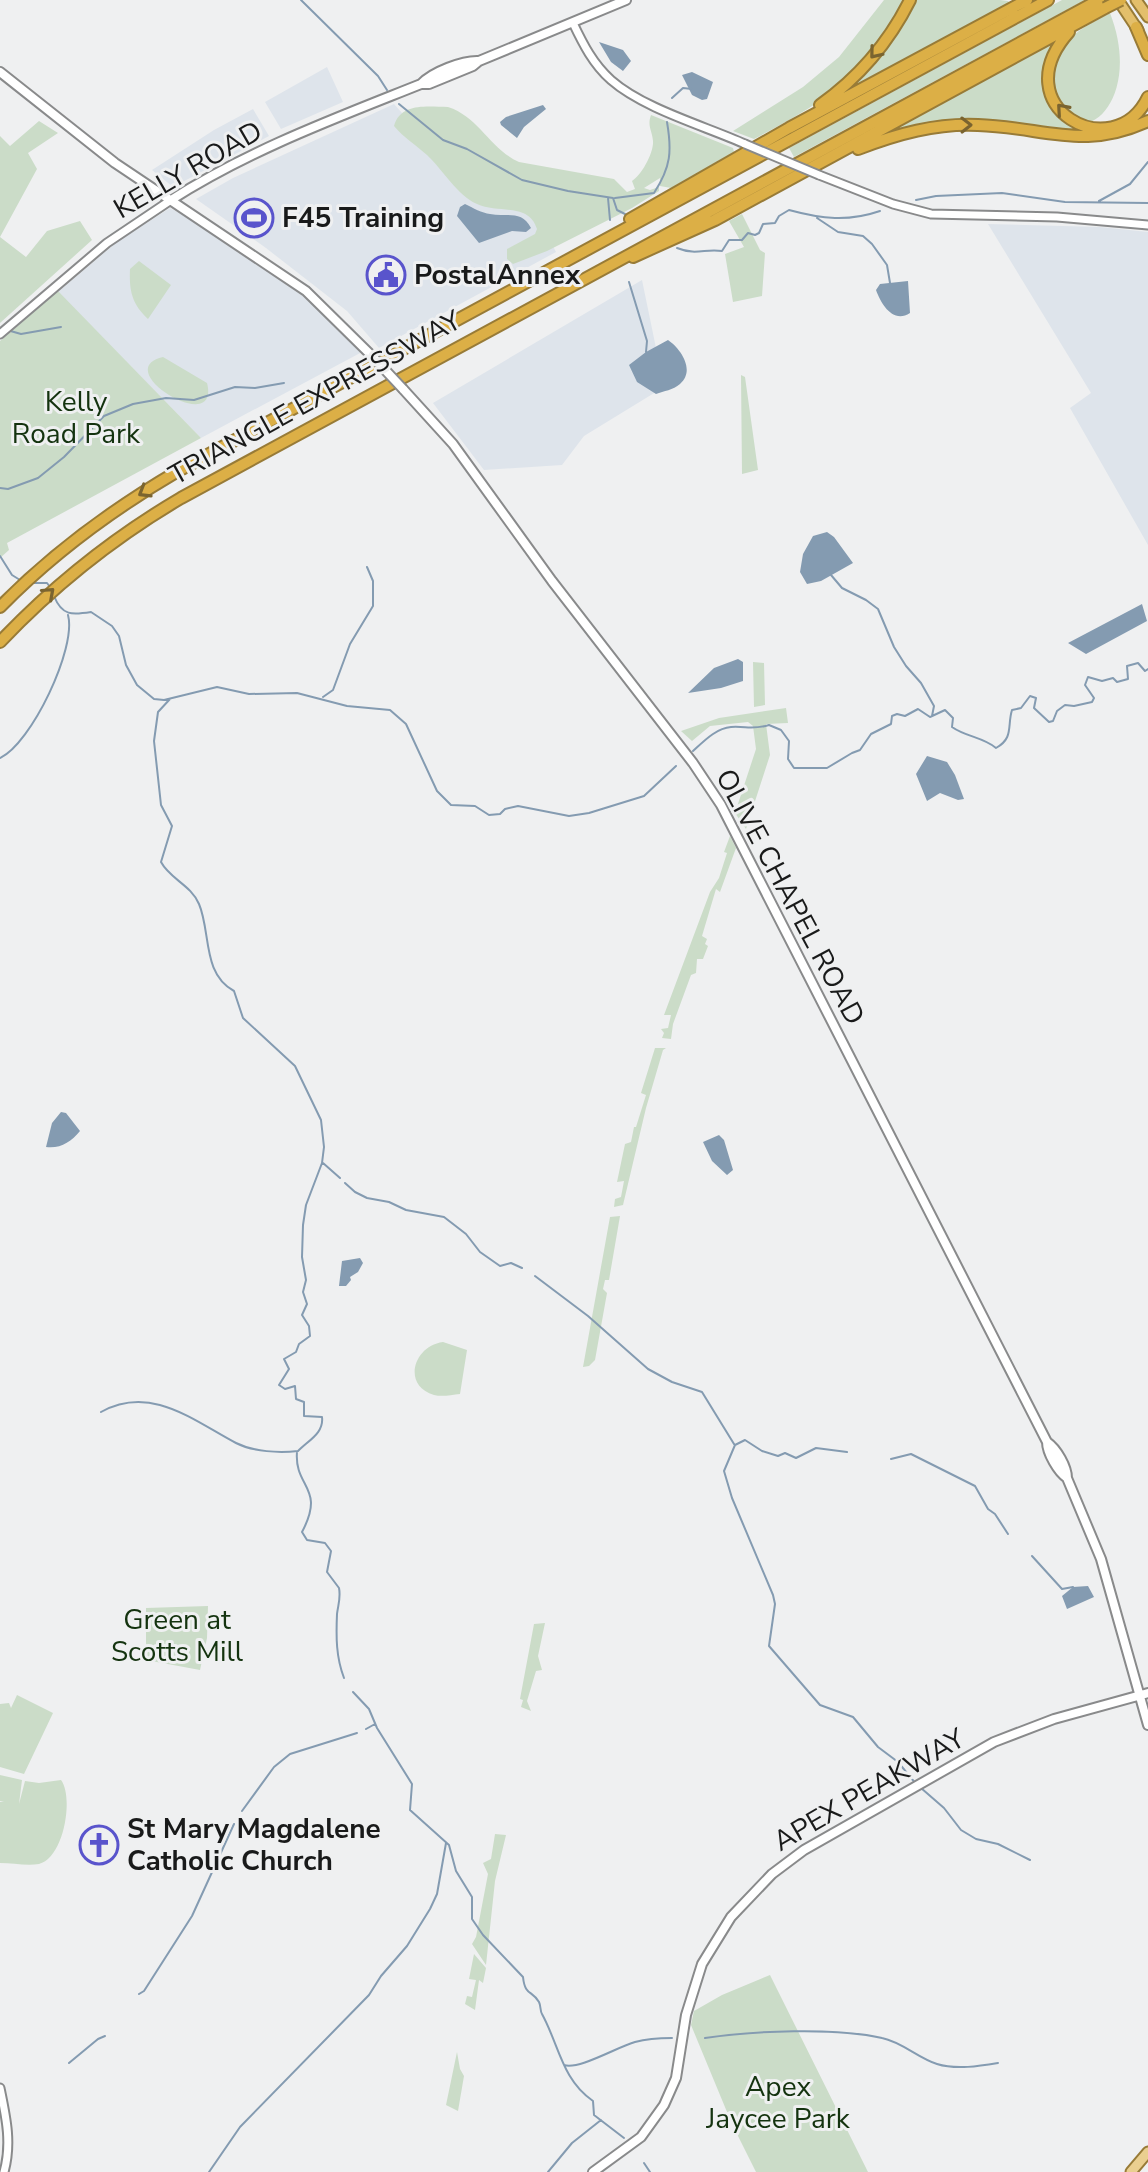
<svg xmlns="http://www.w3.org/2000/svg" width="1148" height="2172" viewBox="0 0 1148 2172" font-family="'Nunito Sans',sans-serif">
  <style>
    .built { fill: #dee4eb }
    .green { fill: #cbdcc8 }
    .water { fill: #849bb1 }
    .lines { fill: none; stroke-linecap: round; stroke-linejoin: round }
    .stream { stroke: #849bb1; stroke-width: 2 }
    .tertiary-casing { stroke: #898a8b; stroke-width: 11 }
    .secondary-casing { stroke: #898a8b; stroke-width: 12 }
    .primary-casing { stroke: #987b37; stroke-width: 13 }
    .trunk-casing { stroke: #987b37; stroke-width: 13 }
    .motorway-casing { stroke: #987b37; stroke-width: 14 }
    .tertiary { stroke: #fff; stroke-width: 7 }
    .secondary { stroke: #fff; stroke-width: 8 }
    .primary { stroke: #eacf90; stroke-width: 9 }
    .trunk { stroke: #e3bf6b; stroke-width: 9 }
    .motorway { stroke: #dcaf46; stroke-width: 10 }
    .tertiary-bridge-casing { stroke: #898a8b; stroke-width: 11; stroke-linecap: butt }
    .secondary-bridge-casing { stroke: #898a8b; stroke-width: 12; stroke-linecap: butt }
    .motorway-bridge-casing { stroke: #987b37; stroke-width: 14; stroke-linecap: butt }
    .tertiary-bridge { stroke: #fff; stroke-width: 7 }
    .secondary-bridge { stroke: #fff; stroke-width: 8 }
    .motorway-bridge { stroke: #dcaf46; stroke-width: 10 }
    .oneway { stroke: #7a6430 }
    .labels { text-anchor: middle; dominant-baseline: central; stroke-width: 6; stroke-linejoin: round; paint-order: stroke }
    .street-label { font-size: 28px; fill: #191a1a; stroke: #eff0f1 }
    .poi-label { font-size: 28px; font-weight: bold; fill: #191a1a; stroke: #eff0f1; text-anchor: start }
    .park-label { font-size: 28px; fill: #14330f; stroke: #eff0f1 }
  </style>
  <rect width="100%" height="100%" fill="#eff0f1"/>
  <path class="built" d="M327,67L343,102L281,129L265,102Z
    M394,104L402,113L525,208L543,227L556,252L379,348L347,311L266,248L196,199L233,178Z
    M253,109L269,136L173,187L152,170L214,130Z
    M170,208L203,226L303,296L362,352L201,438L58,292L117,242Z
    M988,224L1100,227L1148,232V545L1070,408L1091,393Z
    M642,280L664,387L584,436L562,465L484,470L433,403Z"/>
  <path class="green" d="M884,0H907C896,17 885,36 873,52C842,92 798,116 754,139L733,131L803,87L839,57Z
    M914,0H1000L1008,1L1010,3L994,15L834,101Z
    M1062,0H1085L794,157L789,148Z
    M1110,13C1148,111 1065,166 1053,83C1047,46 1081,28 1110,13Z
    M1056,38L1045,67V78L1050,99L1096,134L1002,124L888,134L887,132Z
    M448,107C479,117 490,149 519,162L614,179L627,192L635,189L632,181C641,176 654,153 653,141C652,130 647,126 651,115L733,148L734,152L671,188L660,186V178L644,188L650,190L659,187V191L632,208L547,251L513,264L507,259V249L535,234L537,229C529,202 498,214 477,204C457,195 443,170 427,155C416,145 404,138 394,126C401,102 428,107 448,107Z
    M39,121L58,133L28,153L37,169L0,237L26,257L47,231L80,221L92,240L0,323V136L10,146Z
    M742,214L760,250L765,253L762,296L733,302L725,254L744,247L729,221Z
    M139,261L171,285L148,319C132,304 129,291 130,269Z
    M58,291L201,438L7,543L9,550L0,558V341Z
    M163,357L207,383C221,438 108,370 163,357Z
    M741,375L745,377L758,470L742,474Z
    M753,662L764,663L765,705L754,707Z
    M786,708L788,723L766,724L770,755L746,829L735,813L756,749L753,726L748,722L710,726L692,741L681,731L719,718Z
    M730,836L736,848L720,892L716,889L702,936L707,939L705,944L708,946L703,959H697L696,973L691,975L673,1024L671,1039L662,1038L664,1033L661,1029L668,1028L671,1015H664L710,892L719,878L727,853L724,852Z
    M655,1048H666L663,1050L646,1108L623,1205L614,1207L615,1199L621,1197L624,1181L617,1182L625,1144L631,1142L634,1127H636L646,1095L641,1093Z
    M620,1216L609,1280H605L603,1289L607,1293L595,1360L589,1366L583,1367L610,1217Z
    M443,1342L467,1350L460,1394C451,1395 442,1397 434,1395C402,1386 413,1346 443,1342Z
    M208,1606L207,1638L200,1670L146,1660V1608Z
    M545,1623L538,1656L542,1670L536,1671L527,1701L531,1711L521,1707L523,1700L520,1699L534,1624Z
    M17,1695L53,1713L24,1774L0,1767V1704L9,1703L11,1708Z
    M0,1775L22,1780L19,1804L25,1781L39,1783L61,1780C74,1797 64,1858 39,1864C27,1866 12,1863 0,1863V1802H4L0,1801Z
    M495,1834L506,1835L495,1881L486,1965L472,1944L476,1937L488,1874L483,1863L491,1859Z
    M474,1954L486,1968L483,1983L479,1980L475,2010L465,2004L467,1996L472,1997L476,1980L469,1979Z
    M770,1975L868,2172H756L732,2124L691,2025L694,2011L722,1995Z
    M457,2052L460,2069L464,2076L458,2111L446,2105Z"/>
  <path class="water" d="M599,42L623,50L631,61L623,71L611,62Z
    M692,72L713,82L707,99L702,100L692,95L682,75Z
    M543,105L546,109L524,127L517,138L501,125L500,122L506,117Z
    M465,204C473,208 482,213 490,214C508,217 522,210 531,228L526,232L512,231L479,243L457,216L460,207Z
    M908,281L910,313C893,324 881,304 876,290L880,284Z
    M668,340C680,348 696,370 680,384C673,390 664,391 656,394L637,382L629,365L646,352Z
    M827,532L834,537L853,563L821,581L807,584L800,572L803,554L813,536Z
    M1142,604L1147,621L1086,654L1068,643Z
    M738,659L743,662V681L721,688L688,693L714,668Z
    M927,756L947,762L955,775L964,799L958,800L940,793L927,801L916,774Z
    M61,1112L66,1113L80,1131C71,1142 60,1149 46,1147L52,1123Z
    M719,1135L724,1140L733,1170L727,1175L712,1161L703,1142Z
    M360,1258L363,1263L358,1272L350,1277L351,1280L346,1286H339L342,1261Z
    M1088,1586L1094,1597L1067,1609L1062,1596L1073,1587Z"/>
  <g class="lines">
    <path class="stream" d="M301,0L378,76L387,90
      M672,98L683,88L692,89
      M399,104L443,140L467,149L522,180L568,191L613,198L617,210L625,214
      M608,198L610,220
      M615,198L654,193C671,167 672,151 667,122
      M916,200L936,196L1002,193L1065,202L1148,203
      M1099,201L1130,184L1148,162
      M817,218L838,232L863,236L872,244L887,265L890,283
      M677,248C697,256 705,248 722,251L729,240H742L748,233L755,235L759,233L763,224L775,223L779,216L789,210C822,219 848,222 880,211
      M629,282L647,341L646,352
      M7,330L21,334L61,327
      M0,488L8,489L38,478L64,457L104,416L133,404L166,398L194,400L235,387L255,388L284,383
      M0,556L12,575L20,580
      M831,575L842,588L866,600L878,609L894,647L906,666L921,683L934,706L932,716
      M30,583H47L50,587
      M54,596C62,616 72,615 91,612L112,626L119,636L126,665L137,685L154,699L164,700L217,687L249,694L297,693L347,706L390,710L406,724L437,791L451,805L475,806L489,815L500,814L505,809L518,806L569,816L589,813L644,796L676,766
      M323,697L333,690L350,644L373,606V581L367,567
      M693,751C703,742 716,728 731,727C746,726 753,730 769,725L781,730L789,741L788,759L794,768H827L852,753L860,750L871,734L891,724L892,716L897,714L905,716L918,709L930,717L945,710L953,718L952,727C966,737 983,737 996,748C1014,738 1007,726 1012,710L1021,708L1030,696L1036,698L1034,708L1049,722L1053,721L1057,711L1065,705L1074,706L1092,702L1094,698L1085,685L1088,677L1102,681L1113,678L1117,682L1128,679L1127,666L1138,663L1145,671L1148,669
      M0,758C31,744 77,648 68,615
      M323,1163L340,1178
      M345,1183L355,1192L367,1198L389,1202L406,1210L444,1217L466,1234L480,1252L500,1266L511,1263L522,1268
      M535,1276L588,1316L648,1369L672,1382L702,1392L734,1444
      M101,1412C151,1384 194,1421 236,1443C254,1452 279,1453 298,1451C309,1440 324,1433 322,1417L304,1416V1402L296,1399L295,1386L285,1389L279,1385L289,1369L284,1359L296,1352L299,1344L310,1336L309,1326L302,1315L307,1304L303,1292L306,1280L302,1257L303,1225L306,1205L322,1163L324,1147L321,1120L295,1066L243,1018L234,991C202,974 211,932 199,904C191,885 170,879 161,862L172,826L161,805L154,741L158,712L170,699
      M297,1452C294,1488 326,1487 302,1532L307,1540L325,1543L331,1551L327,1572L339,1588C341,1598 338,1605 337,1614C336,1637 336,1657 344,1678
      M847,1452L816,1448L796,1458L785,1453L778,1456L762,1451L745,1440L735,1445L724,1471L732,1498L773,1595L775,1604L769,1646L820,1705L853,1717L878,1747L898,1762L916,1784
      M891,1459L911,1454L975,1486L988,1509L995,1514L1008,1534
      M1032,1556L1062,1589L1073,1587
      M353,1692L369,1709L377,1728L412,1784L410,1810L449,1845L456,1871L472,1897V1919L483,1935L523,1977C525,1996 532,1990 539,2002C541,2006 540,2011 542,2014C559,2045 562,2080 593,2101L594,2115L624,2138
      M366,1729L375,1724
      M921,1788L944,1808L961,1830L976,1839L998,1844L1030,1860
      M242,1811L274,1767L290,1754L357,1733
      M139,1994L144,1991L192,1916L234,1824
      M705,2038C753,2031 834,2027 882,2038C902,2042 918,2058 937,2064C956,2070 980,2066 998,2063
      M69,2063L98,2039L105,2036
      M564,2065C579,2070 617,2047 635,2042C646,2039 660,2038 672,2038
      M644,2163L650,2172
      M209,2172L240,2127L369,1995L381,1976L407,1946L430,1909L437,1894L446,1843
      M548,2172L572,2143L601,2120"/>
    <defs>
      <path id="tertiary" d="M573,23C583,44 593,64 611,80C644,109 705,126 745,144
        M819,175L893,204L931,214L1057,217L1148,225
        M0,334L107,243L171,200
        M0,2088C6,2117 12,2143 4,2172"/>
      <path id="secondary" d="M0,72L115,163L306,291L373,357
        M421,84C432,72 463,60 479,61
        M171,200C249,150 336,118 421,84H429L473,66L479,61L626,0
        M403,389L453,444L552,581L693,763L721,805L1047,1442C1057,1449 1067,1467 1067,1478L1101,1559L1148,1725
        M1047,1442C1047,1453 1058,1472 1067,1478
        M593,2172L641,2137L664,2105L676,2078L686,2015L702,1964L731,1917L772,1874L804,1850L994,1742L1054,1719L1148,1693"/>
      <path id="primary" d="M1131,2172L1148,2152"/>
      <path id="trunk" d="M1118,0L1138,30
        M1136,0L1148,17"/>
      <path id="motorway" d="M1136,27L1148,55
        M1069,32C1002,107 1114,168 1148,97
        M820,105C858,78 889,42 910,0
        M858,149C897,134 936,123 978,125C1044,127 1083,151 1148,121
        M630,219L789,128L1027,0
        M633,257L715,220L1105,8
        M0,607C53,553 113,509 178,471L1048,0
        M0,642C54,585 113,538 181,498L1099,0"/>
    </defs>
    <use href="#tertiary" class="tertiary-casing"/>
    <use href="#secondary" class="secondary-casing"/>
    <use href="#primary" class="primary-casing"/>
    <use href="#trunk" class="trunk-casing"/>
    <use href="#motorway" class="motorway-casing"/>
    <use href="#tertiary" class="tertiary"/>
    <use href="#secondary" class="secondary"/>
    <use href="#primary" class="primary"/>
    <use href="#trunk" class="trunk"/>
    <use href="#motorway" class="motorway"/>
    <defs>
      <path id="tertiary-bridge" d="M745,144L819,175"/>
      <path id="secondary-bridge" d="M373,357L403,389"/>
      <path id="motorway-bridge" d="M1105,8L1121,0"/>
    </defs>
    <use href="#tertiary-bridge" class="tertiary-bridge-casing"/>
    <use href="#secondary-bridge" class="secondary-bridge-casing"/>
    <use href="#motorway-bridge" class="motorway-bridge-casing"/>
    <use href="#tertiary-bridge" class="tertiary-bridge"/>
    <use href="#secondary-bridge" class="secondary-bridge"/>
    <use href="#motorway-bridge" class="motorway-bridge"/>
  </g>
  <defs><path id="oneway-chevron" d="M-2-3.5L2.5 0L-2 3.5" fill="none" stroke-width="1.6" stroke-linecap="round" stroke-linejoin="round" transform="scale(2)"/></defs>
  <g class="oneway">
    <use href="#oneway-chevron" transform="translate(875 53) rotate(129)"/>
    <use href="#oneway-chevron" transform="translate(1062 109) rotate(-131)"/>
    <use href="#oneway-chevron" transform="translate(966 125) rotate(-1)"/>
    <use href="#oneway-chevron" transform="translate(144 492) rotate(149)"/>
    <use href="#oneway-chevron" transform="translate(49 593) rotate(-42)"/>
  </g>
  <defs>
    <symbol id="stadium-ring" viewBox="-11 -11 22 22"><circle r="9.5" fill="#eff0f1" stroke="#5954cc" stroke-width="1.5"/><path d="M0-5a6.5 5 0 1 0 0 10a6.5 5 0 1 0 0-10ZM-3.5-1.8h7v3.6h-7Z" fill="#5954cc"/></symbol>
    <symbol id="civic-ring" viewBox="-11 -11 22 22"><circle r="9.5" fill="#eff0f1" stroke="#5954cc" stroke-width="1.5"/><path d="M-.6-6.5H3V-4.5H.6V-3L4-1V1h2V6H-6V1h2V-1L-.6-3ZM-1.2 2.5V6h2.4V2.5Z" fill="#5954cc"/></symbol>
    <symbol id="church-ring" viewBox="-11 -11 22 22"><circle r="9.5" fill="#eff0f1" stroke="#5954cc" stroke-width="1.5"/><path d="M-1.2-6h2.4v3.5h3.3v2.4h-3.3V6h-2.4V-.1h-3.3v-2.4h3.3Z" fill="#5954cc"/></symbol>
  </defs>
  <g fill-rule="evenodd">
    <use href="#stadium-ring" x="232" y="196" width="44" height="44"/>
    <use href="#civic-ring" x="364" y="253" width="44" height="44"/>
    <use href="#church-ring" x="77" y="1823" width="44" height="44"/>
  </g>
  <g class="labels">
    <g class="street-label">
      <text transform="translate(188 170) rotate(-30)">KELLY ROAD</text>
      <text transform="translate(315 398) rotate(-29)">TRIANGLE EXPRESSWAY</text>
      <text transform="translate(790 897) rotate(62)">OLIVE CHAPEL ROAD</text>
      <text transform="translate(869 1790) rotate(-30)">APEX PEAKWAY</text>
    </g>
    <g class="poi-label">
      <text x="282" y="218">F45 Training</text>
      <text x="414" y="275">PostalAnnex</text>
      <text x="127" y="1829">St Mary Magdalene<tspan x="127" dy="32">Catholic Church</tspan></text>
    </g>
    <g class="park-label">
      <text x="76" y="402">Kelly<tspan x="76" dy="32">Road Park</tspan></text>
      <text x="177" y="1620">Green at<tspan x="177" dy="32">Scotts Mill</tspan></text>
      <text x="778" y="2087">Apex<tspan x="778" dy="32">Jaycee Park</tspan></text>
    </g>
  </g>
</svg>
